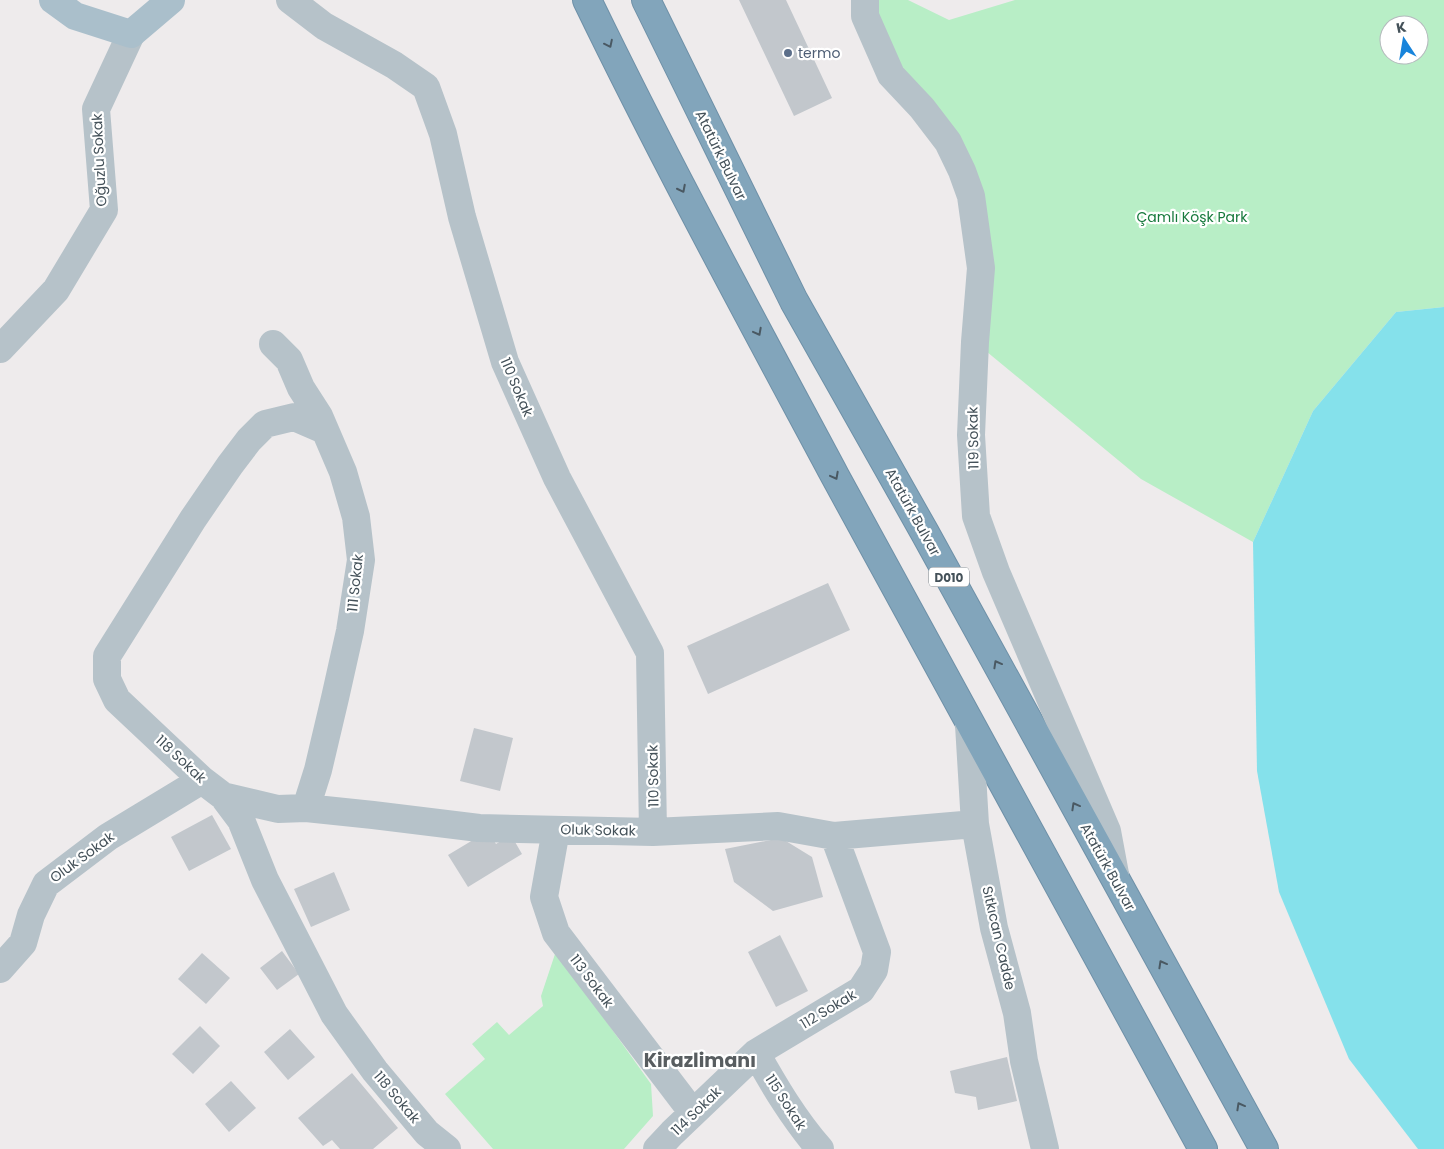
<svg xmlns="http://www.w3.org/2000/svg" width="1444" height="1149" viewBox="0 0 1444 1149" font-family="Poppins,sans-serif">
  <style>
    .green { fill: #b8eec6; fill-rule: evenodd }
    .water { fill: #85e1eb }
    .building { fill: #c2c7cc }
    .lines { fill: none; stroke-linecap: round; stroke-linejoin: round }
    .highway-casing { stroke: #6e90a7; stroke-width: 30 }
    .minor { stroke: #b6c2c9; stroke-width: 28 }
    .major { stroke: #aabfcb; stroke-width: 28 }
    .highway { stroke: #82a5bb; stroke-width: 28 }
    .oneway { stroke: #4a5963 }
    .service-dot { fill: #5c6f8a; stroke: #fff; stroke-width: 2 }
    .labels { text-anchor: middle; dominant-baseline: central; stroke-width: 4.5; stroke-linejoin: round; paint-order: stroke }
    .shield { fill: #fff; stroke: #7c858b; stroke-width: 1 }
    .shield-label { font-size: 12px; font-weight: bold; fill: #445159 }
    .service-label { font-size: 14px; fill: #4e5e75; stroke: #fff; text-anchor: start }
    .street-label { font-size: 14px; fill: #445159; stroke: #fff }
    .park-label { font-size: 14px; fill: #16793c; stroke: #fff }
    .district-label { font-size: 19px; font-weight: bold; fill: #585d60; stroke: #fff }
  </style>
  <rect width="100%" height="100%" fill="#eeebec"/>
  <path class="green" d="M865,0H908L949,20L1015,0H1444V307L1396,312L1313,411L1253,542L1141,479L975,342L971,196ZM1389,25H1419V55H1389Z
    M556,951L651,1084L653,1116L624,1149H493L445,1094L485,1059L472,1044L497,1022L509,1035L543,1006L541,996Z"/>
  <path class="water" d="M1444,307V1149H1418L1349,1059L1279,892L1257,771L1253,542L1313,411L1396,312Z"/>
  <path class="building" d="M739,0H786L832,98L794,116Z
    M828,583L850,630L708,694L687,646Z
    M474,728L513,738L500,791L460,781Z
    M212,815L231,849L189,871L171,837Z
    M488,831L496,844L511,835L522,854L468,887L448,855Z
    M781,838L812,857L823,897L773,911L734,882L725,849Z
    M334,872L350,910L311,927L294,889Z
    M780,935L808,991L776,1007L748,952Z
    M282,951L299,974L277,990L260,968Z
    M202,953L230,978L206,1004L178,979Z
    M200,1026L220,1046L193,1074L172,1054Z
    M290,1029L315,1057L288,1080L264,1052Z
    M1007,1057L1017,1101L978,1110L976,1097L955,1093L950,1071Z
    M352,1073L398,1128L373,1149H340L332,1140L323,1146L298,1118Z
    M231,1081L256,1108L229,1132L205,1104Z"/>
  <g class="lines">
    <defs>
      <path id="highway" d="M587,0C665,161 751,319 835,476C957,701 1080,925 1203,1149
        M646,0L794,301L925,533L1264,1149"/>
    </defs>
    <use href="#highway" class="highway-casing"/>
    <path class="minor" d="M290,0L324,26L394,65L426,87L443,134L462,217L505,362L557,478L650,653L653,832
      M865,0V16L891,75L922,108L948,142L962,171L971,196L981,268L975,342L971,435L976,516L996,572L1107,831L1115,874
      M273,344L289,360L301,388L319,416L343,472L356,517L361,560L350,631L335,698L318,770L306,808
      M0,349L56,290L104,210L96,109L131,34
      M324,430L294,417L265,424L249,440L230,465L193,519L107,656V679L117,700L202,780L223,796L241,820L265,880L334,1014L375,1071L427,1133L447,1149
      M969,725L975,824L994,928L1017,1013L1024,1061L1045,1149
      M223,796L278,809L306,808L373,815L479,828L653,832L778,826L834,836L975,824
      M556,830L544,897L556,933L693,1113
      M0,969L23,943L31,915L46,884L108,837L202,780
      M756,1053C775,1087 794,1119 820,1149
      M657,1149L672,1133L756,1053L861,990L874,970L877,952L834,836"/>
    <path class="major" d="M53,0L75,16L131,34L171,0"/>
    <use href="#highway" class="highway"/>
  </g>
  <defs><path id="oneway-chevron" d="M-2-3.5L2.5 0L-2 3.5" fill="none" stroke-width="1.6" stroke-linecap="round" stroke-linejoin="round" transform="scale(1.25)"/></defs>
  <g class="oneway">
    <use href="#oneway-chevron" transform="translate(609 44) rotate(64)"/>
    <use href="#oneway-chevron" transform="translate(682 189) rotate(63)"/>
    <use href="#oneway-chevron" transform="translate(758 332) rotate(62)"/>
    <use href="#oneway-chevron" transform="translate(835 476) rotate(62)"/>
    <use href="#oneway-chevron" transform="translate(997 664) rotate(-119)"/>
    <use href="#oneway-chevron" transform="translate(1075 806) rotate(-119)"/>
    <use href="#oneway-chevron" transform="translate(1162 964) rotate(-119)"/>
    <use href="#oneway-chevron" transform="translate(1240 1106) rotate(-119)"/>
  </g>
  <circle class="service-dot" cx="788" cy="53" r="5"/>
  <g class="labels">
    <rect class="shield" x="929" y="567.5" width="40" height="19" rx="4"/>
    <g class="shield-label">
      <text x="949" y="577">D010</text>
    </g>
    <g class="service-label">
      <text x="798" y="53">termo</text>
    </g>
    <g class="street-label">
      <text transform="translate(721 155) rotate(64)">Atatürk Bulvar</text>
      <text transform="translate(99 160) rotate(-93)">Oğuzlu Sokak</text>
      <text transform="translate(517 387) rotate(67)">110 Sokak</text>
      <text transform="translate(973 438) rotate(-91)">119 Sokak</text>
      <text transform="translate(913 512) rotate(61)">Atatürk Bulvar</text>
      <text transform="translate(355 583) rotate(-84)">111 Sokak</text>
      <text transform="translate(181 759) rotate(43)">118 Sokak</text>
      <text transform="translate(653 776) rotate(-91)">110 Sokak</text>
      <text transform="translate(598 830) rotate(1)">Oluk Sokak</text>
      <text transform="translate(82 857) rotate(-36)">Oluk Sokak</text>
      <text transform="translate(1108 867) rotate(61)">Atatürk Bulvar</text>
      <text transform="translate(999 938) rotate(77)">Sıtkıcan Cadde</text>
      <text transform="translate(592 981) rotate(53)">113 Sokak</text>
      <text transform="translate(828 1009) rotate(-31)">112 Sokak</text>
      <text transform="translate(397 1097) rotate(50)">118 Sokak</text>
      <text transform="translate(786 1102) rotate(57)">115 Sokak</text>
      <text transform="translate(696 1111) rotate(-44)">114 Sokak</text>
    </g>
    <g class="park-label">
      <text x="1192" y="217">Çamlı Köşk Park</text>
    </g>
    <g class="district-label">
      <text x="700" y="1060">Kirazlimanı</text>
    </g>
  </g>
  <g transform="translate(1404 40) rotate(348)"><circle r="24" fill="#ffffff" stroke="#b4b9bd"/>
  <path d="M0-4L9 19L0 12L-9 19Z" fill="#1884db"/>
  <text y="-8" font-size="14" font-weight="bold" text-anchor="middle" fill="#445159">K</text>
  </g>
</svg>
